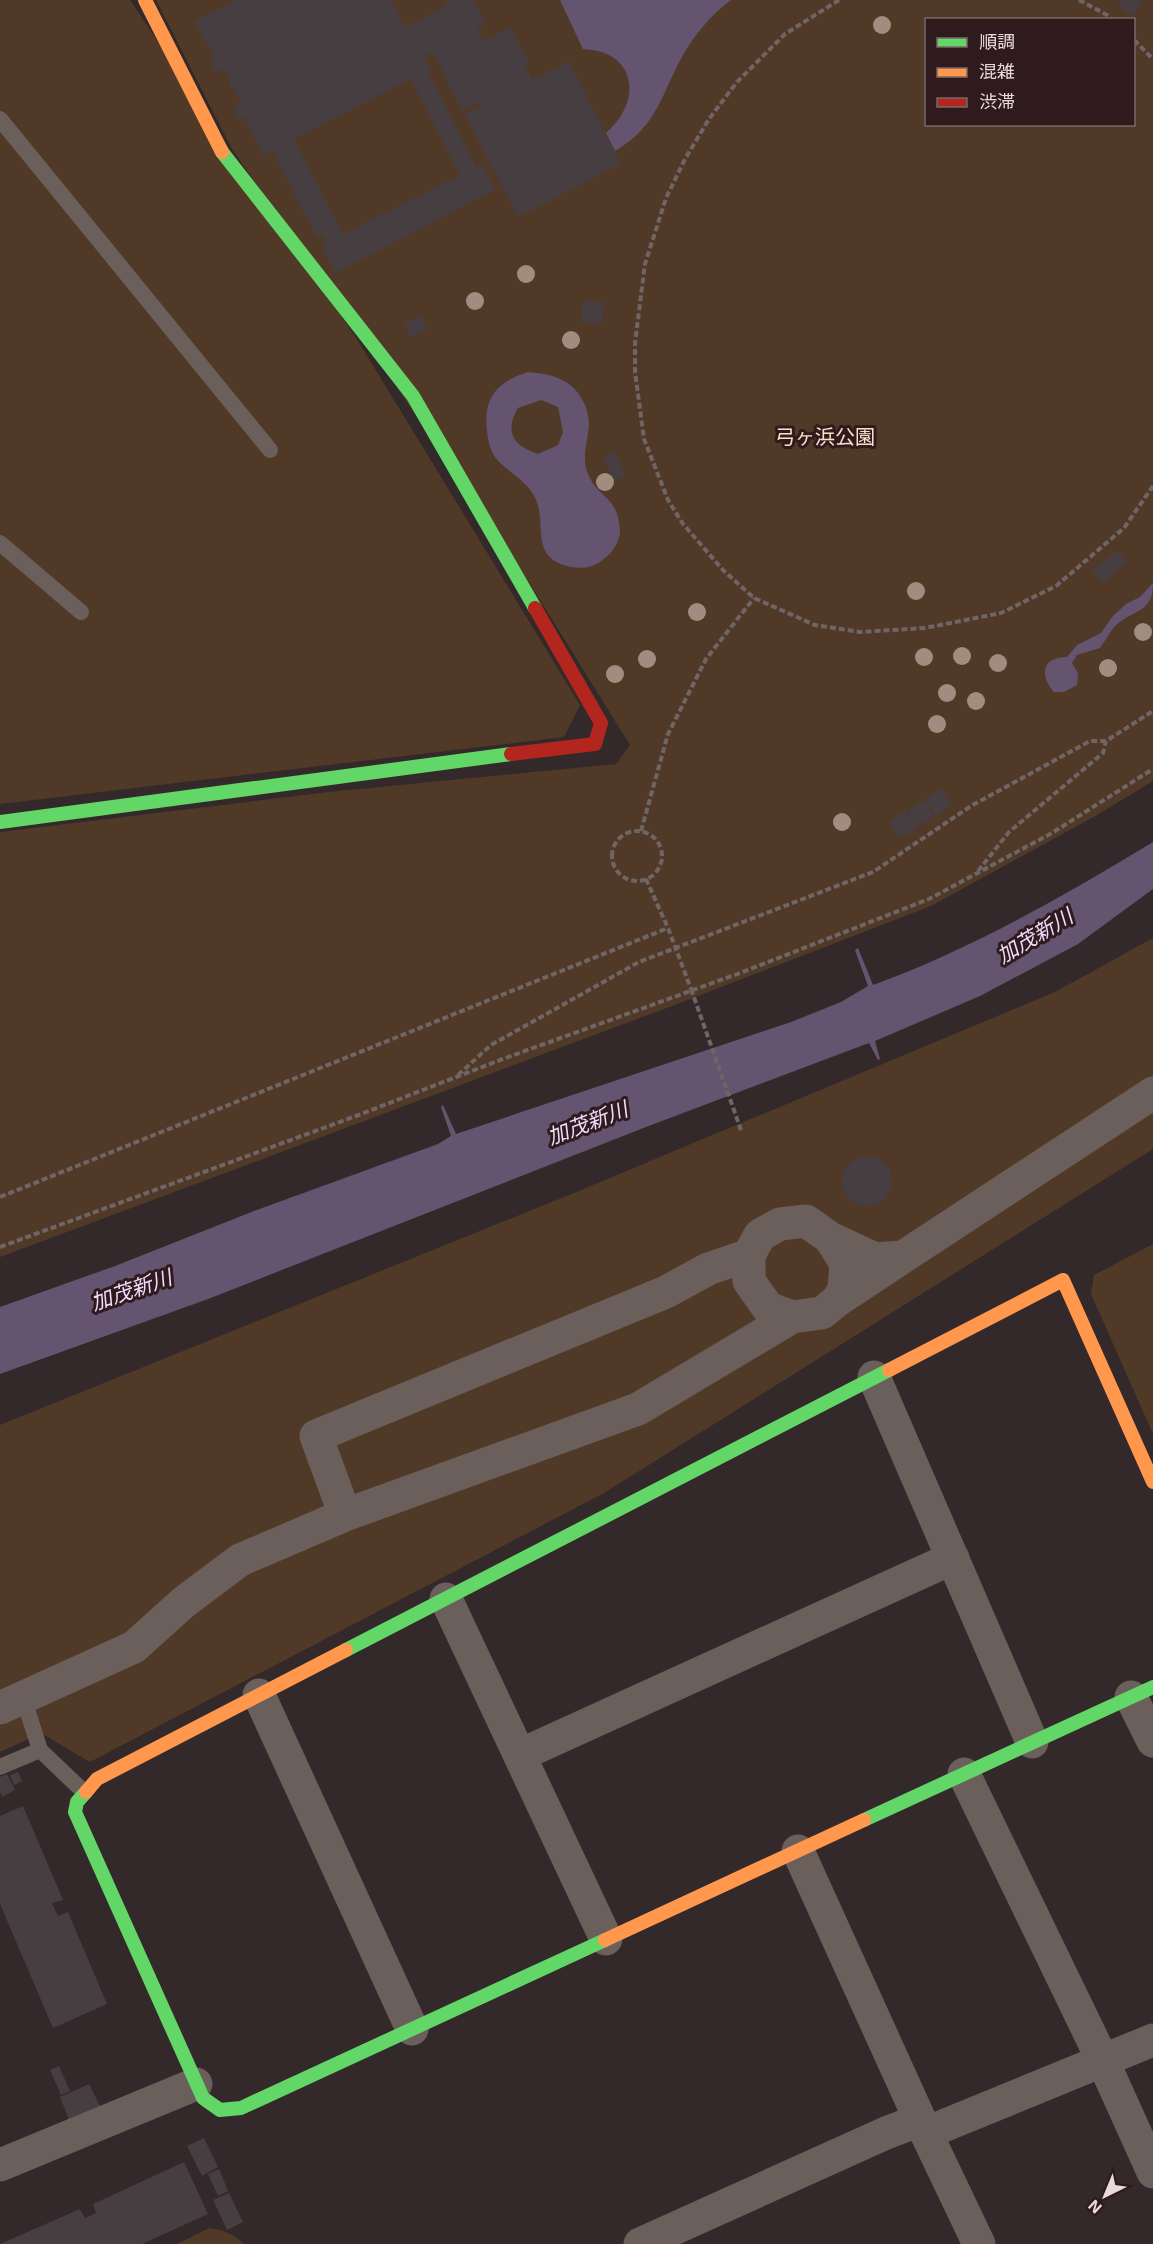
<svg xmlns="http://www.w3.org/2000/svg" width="1153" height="2244" viewBox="0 0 1153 2244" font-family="'Exo 2','Noto Sans JP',sans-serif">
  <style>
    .green { fill: #503a27; fill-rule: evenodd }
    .water { fill: #64546f; fill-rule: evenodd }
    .building { fill: #473e41; fill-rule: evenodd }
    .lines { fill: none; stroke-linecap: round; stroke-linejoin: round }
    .path { stroke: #706565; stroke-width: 4; stroke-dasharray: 6 3; stroke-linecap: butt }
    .lane { stroke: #6b5f5c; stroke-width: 16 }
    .street { stroke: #6b5f5c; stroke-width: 33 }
    .fast { stroke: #63d668; stroke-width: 14 }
    .slow { stroke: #ff974d; stroke-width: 14 }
    .jam { stroke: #b3261e; stroke-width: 14 }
    .path-bridge { stroke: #706565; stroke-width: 4; stroke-dasharray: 6 3; stroke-linecap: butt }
    .tree { fill: #a18d7f }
    .labels { text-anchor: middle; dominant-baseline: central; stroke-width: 6; stroke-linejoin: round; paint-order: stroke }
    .park-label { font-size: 20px; fill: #fbdfc4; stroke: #2f1a1e }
    .water-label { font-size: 21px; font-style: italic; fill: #eedcfd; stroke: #2f1a1e }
  </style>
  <rect width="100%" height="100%" fill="#34292a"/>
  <path class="green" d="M0,0H130L358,341L580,705L564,737L0,804Z
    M156,0H1153V781L1097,815L931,906L672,1006L0,1257V832L329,792L616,764L630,745L507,547L232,149ZM926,20H1134V124H926Z
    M1153,938V1149L604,1493L90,1762L41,1733L0,1752V1425L569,1195L1055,992Z
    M1153,1244V1434L1091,1294L1094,1275Z
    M209,2228C223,2230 234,2234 244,2244H177Z"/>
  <path class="water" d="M560,0H731C713,13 694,35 683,55C661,94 658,126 615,151L606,133C643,101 637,51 583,49Z
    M528,372C552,374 573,379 584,403C587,409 589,418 589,425C588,440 581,459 588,474C599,500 618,495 620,531C620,541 613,552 605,558C595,567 585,569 572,567C524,558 552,519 531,491C522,478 505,470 495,457C490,449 488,440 487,431C483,397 497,382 528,372ZM541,400L558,407L563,432L558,445L538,454C513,446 504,432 518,408Z
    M1153,583C1153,613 1135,609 1117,624C1110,631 1106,640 1100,648L1077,655L1072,663L1078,673L1077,685L1064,692H1054C1039,675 1042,657 1067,657L1077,645L1101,633L1112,617L1126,604L1140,597Z
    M1153,842V889L1078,944L980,996L875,1041L880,1059L878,1060L869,1043L646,1127L208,1299L0,1374V1307L115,1266L254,1211L438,1144L451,1136L441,1107L443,1105L456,1134L791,1022L841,1002L868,986L855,950L858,948L873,985C971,949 1064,896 1153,842Z"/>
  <path class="building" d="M236,0H297L298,2L303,0H391L405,27L446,6L445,3L449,0H473L486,24L477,28L484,41L511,27L529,62L524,64L532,80L569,61L621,164L518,217L465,114L482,106L481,101L462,111L433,52L424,57L431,69L428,71L476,167L481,164L495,190L335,273L321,245L326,242L323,235L317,238L272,150L263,155L244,117L238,119L233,108L241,103L234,89L231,90L229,85L231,84L224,69L215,73L210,63L215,60L195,21ZM411,79L460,175L343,234L294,139Z
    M1122,0H1139L1142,3L1132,16L1118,5Z
    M584,300L605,303L601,324L580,322Z
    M421,315L427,329L411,338L404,324Z
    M615,451L625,476L613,481L603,456Z
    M1117,550L1127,562L1103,583L1092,570Z
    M941,788L952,805L936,816L925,799Z
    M923,800L934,816L918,827L907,811Z
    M905,811L917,828L900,839L888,822Z
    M842 1181a25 25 0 1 1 50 0a25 25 0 1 1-50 0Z
    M18,1772L22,1781L14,1785L10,1775Z
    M7,1774L15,1790L2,1797L0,1792V1777Z
    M23,1806L63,1900L52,1903L58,1916L68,1912L107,2004L53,2028L0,1904V1816Z
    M59,2066L70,2091L61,2095L50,2070Z
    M89,2084L100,2106L69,2120L60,2097Z
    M204,2138L218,2167L202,2176L187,2146Z
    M184,2162L208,2214L142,2244H0L80,2209L85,2218L96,2213L93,2204Z
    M219,2169L228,2191L218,2196L208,2174Z
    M229,2193L243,2222L227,2230L213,2200Z"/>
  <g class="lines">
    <path class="path" d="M839,0L785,34L737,82L709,119L685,159L666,198L645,264L635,343V372L644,439L668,500L683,524L723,570L754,598L815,625L860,632L925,628L1001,613L1056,586L1124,528L1153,486
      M1079,0L1107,15L1112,20
      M1134,40L1153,59
      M641,831L668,734L706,659L754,598
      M612 856a25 25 0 1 1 50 0a25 25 0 1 1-50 0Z
      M978,871L1009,832L1103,753L1106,741
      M646,879L668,928L691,989
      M458,1075L491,1045L639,962L873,872L971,806L1090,741H1106L1153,711
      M0,1197L668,928
      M0,1247L356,1116L500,1060L740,973L929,899L1052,833L1153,769"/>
    <path class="lane" d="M0,119L270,450
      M0,543L81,612
      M23,1697L40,1750L84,1792
      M0,1767L40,1750"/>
    <path class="street" d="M830,1238L846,1263L844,1289L838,1300L822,1313L792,1317L768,1308L749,1281V1255L760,1235L780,1224L806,1221L830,1238L875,1259L903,1257L838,1300
      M749,1255L708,1269L666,1292L316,1436L345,1515L638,1409L792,1317
      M903,1257L1153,1093
      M874,1377L1032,1742
      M446,1599L606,1939
      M259,1695L412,2029
      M1131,1697L1153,1741
      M0,1708L134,1647L184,1602L240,1560L345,1515
      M520,1755L953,1558
      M964,1774L1102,2059L1153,2172
      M798,1851L926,2133L979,2244
      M926,2133L1153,2040
      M0,2165L196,2084
      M640,2244L886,2133L920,2120"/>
    <path class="fast" d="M222,152L413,396L535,608
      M0,822L511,754
      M346,1650L889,1370
      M86,1792L77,1802L75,1812L203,2098L220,2110L241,2108L605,1940
      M864,1820L1153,1687"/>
    <path class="slow" d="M145,0L222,152
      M889,1370L1063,1280L1153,1482
      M86,1792L97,1779L346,1650
      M605,1940L864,1820"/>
    <path class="jam" d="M511,754L595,744L601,723L535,608"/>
    <path class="path-bridge" d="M691,989L741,1130"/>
  </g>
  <g class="tree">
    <circle cx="882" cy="25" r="9"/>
    <circle cx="526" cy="274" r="9"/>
    <circle cx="475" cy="301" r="9"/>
    <circle cx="571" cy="340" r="9"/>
    <circle cx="605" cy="482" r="9"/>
    <circle cx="916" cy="591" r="9"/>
    <circle cx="697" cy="612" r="9"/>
    <circle cx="1143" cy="632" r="9"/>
    <circle cx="962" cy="656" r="9"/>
    <circle cx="924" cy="657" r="9"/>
    <circle cx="647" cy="659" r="9"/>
    <circle cx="998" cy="663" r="9"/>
    <circle cx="1108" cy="668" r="9"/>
    <circle cx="615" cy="674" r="9"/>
    <circle cx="947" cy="693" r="9"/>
    <circle cx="976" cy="701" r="9"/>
    <circle cx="937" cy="724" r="9"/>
    <circle cx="842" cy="822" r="9"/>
  </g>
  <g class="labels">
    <g class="park-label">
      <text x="825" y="436">弓ヶ浜公園</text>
    </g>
    <g class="water-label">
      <text transform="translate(1034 935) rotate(-31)">加茂新川</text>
      <text transform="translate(587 1122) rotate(-21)">加茂新川</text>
      <text transform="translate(131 1289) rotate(-19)">加茂新川</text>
    </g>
  </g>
  <rect x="925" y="18" width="210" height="108" fill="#2f1a1e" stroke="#79676a" stroke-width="1.5"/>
  <rect x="937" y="38" width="30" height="9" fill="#63d668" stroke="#79676a" stroke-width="1.5"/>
  <text x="979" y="48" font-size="18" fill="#e9dadc">順調</text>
  <rect x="937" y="68" width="30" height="9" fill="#ff974d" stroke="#79676a" stroke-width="1.5"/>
  <text x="979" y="78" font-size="18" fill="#e9dadc">混雑</text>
  <rect x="937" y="98" width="30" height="9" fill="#b3261e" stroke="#79676a" stroke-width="1.5"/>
  <text x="979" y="108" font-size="18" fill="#e9dadc">渋滞</text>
  <g transform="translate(1105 2196) rotate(223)" stroke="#2f1a1e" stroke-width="4.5" paint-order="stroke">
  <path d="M0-4.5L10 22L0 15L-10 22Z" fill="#e9dadc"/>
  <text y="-9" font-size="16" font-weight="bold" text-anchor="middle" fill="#e9dadc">N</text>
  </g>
</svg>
